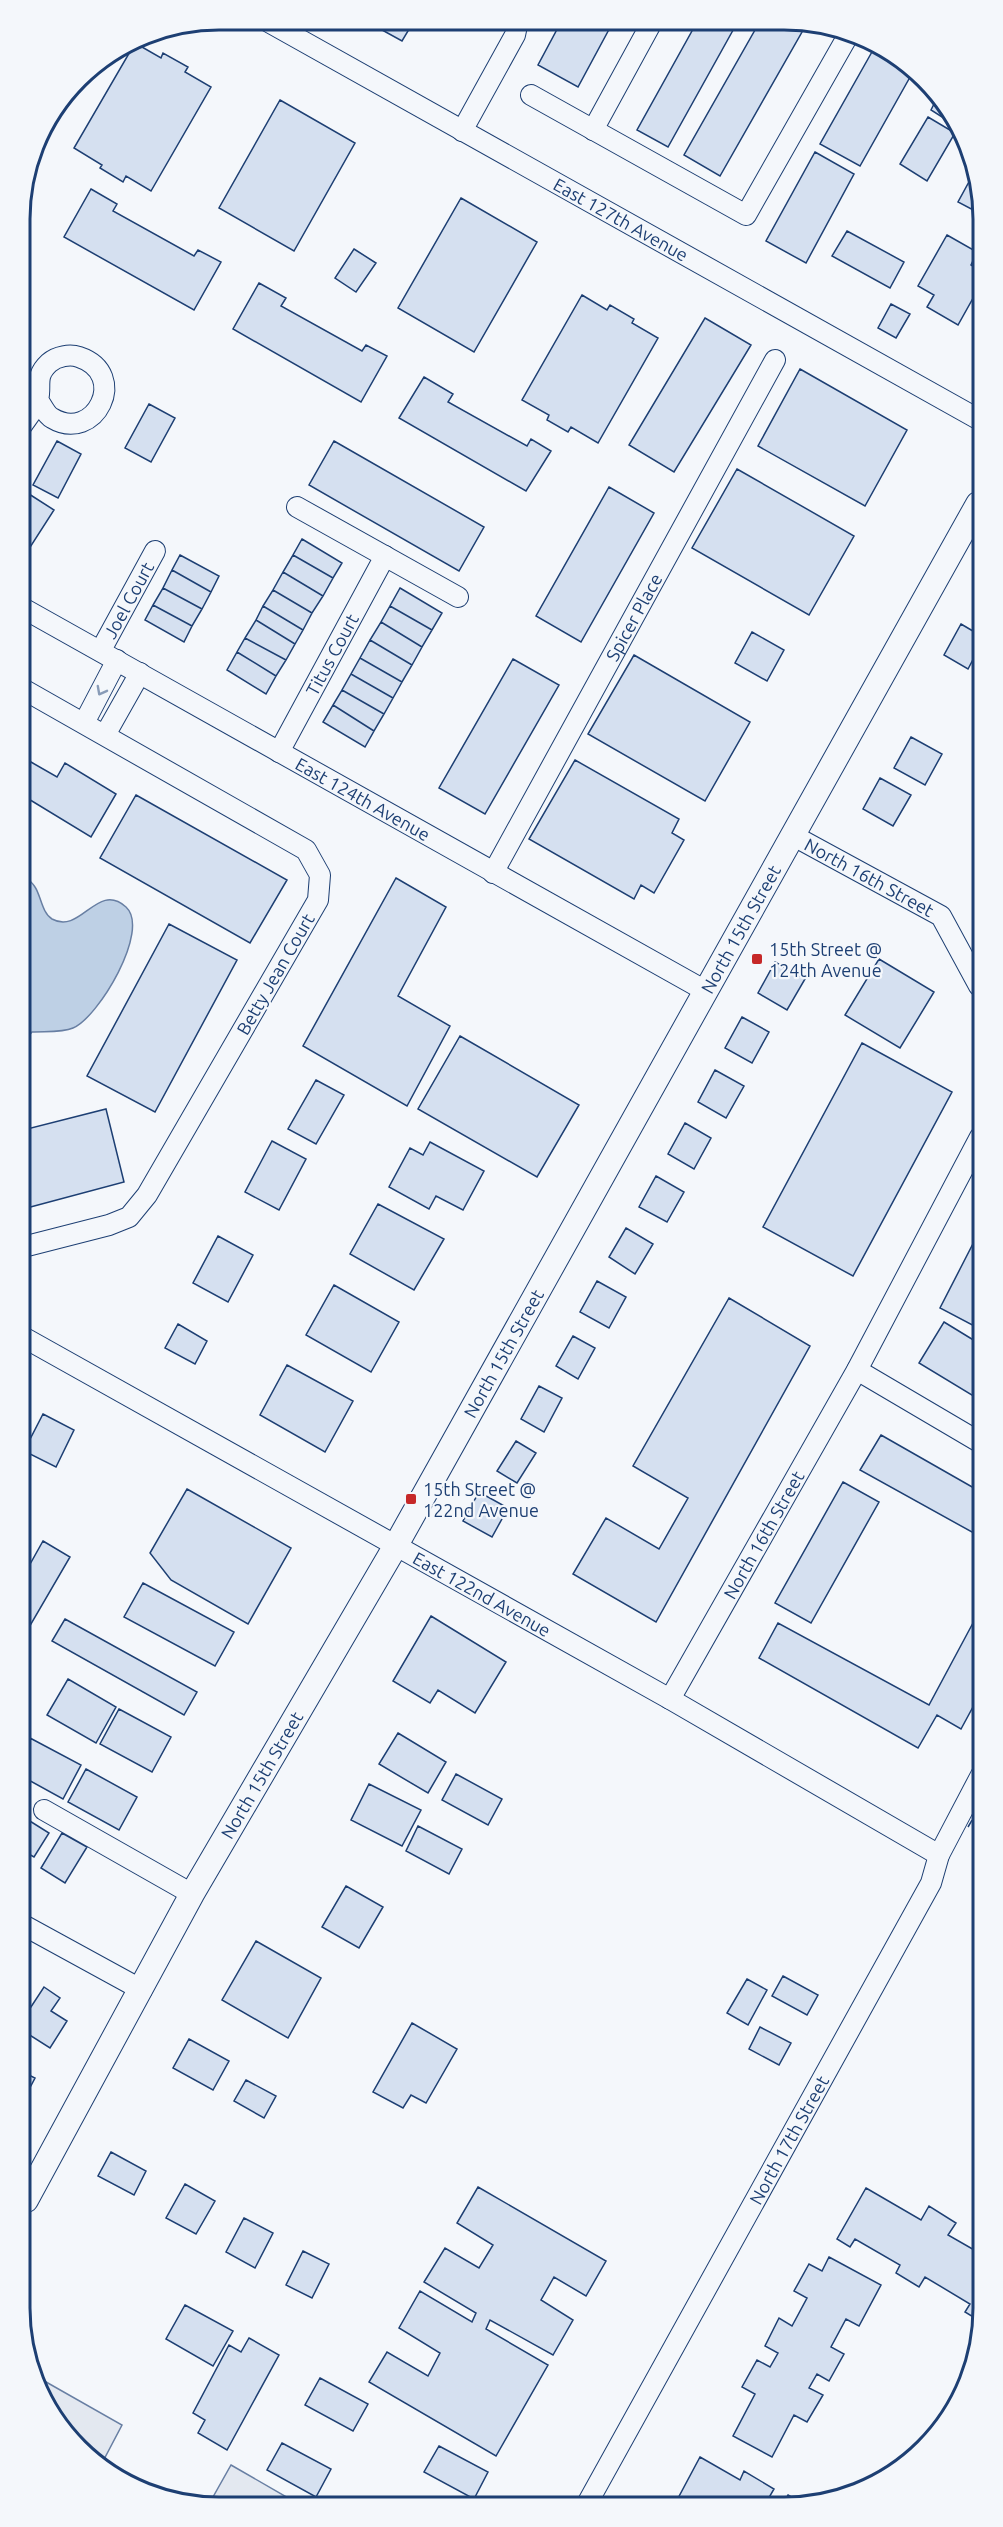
<svg xmlns="http://www.w3.org/2000/svg" width="1003" height="2527" viewBox="0 0 1003 2527" font-family="Ubuntu,sans-serif">
  <style>
    .parking { fill: #e3e8f0; stroke: #687fa3; stroke-width: 1.5 }
    .water { fill: #bed0e5; stroke: #687fa3; stroke-width: 1.5 }
    .building { fill: #d5e0f0; stroke: #1d3f73; stroke-width: 1.5 }
    .lines { fill: none; stroke-linecap: round; stroke-linejoin: round }
    .minor-casing { stroke: #1d3f73; stroke-width: 22 }
    .tertiary-casing { stroke: #1d3f73; stroke-width: 26 }
    .minor { stroke: #f4f7fb; stroke-width: 20 }
    .tertiary { stroke: #f4f7fb; stroke-width: 24 }
    .fence { stroke: #1d3f73; stroke-width: 1.5; stroke-dasharray: 8 3; stroke-linecap: butt }
    .oneway { stroke: #889bb7 }
    .poi-dot { fill: #c62828; stroke: #f4f7fb; stroke-width: 2 }
    .labels { text-anchor: middle; dominant-baseline: central; stroke-width: 4.5; stroke-linejoin: round; paint-order: stroke }
    .street-label { font-size: 18px; fill: #1d3f73; stroke: #f4f7fb }
    .poi-label { font-size: 18px; fill: #1d3f73; stroke: #f4f7fb; text-anchor: start }
    .rim { fill: none; stroke: #1d3f73; stroke-width: 3 }
  </style>
  <rect width="100%" height="100%" fill="#f4f7fb"/>
  <path class="parking" d="M32,2374L122,2425L101,2465L87,2458L46,2408Z
    M231,2465L297,2503L224,2504L213,2497Z"/>
  <path class="water" d="M22,874C27,878 32,882 35,887C41,896 42,913 52,919C81,935 97,881 126,907C151,930 98,1018 73,1028C62,1033 44,1031 32,1032L22,1043Z
    M22,1070L30,1089L23,1104Z"/>
  <path class="building" d="M364,20L414,21L402,41Z
    M561,22H613L578,87L538,65Z
    M697,22L737,23L668,147L637,130Z
    M759,23H786L802,32L720,176L684,155Z
    M135,43L161,58L163,53L188,67L185,72L211,87L151,191L126,176L123,182L100,168L102,165L74,148Z
    M877,43L914,70L860,166L820,144Z
    M937,98L950,122L931,110Z
    M280,100L355,143L294,251L219,208Z
    M928,117L955,133L927,181L900,164Z
    M815,152L854,174L806,263L766,241Z
    M970,180L977,183V212L958,202Z
    M91,189L117,204L113,211L194,256L198,250L221,262L194,310L64,237Z
    M461,198L537,242L474,352L398,308Z
    M847,231L904,262L890,288L832,256Z
    M947,235L977,252L971,265L977,269V291L958,325L927,307L934,295L918,286Z
    M354,249L376,263L356,292L335,278Z
    M259,283L286,298L281,306L362,351L366,345L387,356L361,402L233,329Z
    M582,295L607,310L610,305L634,319L632,323L658,338L598,443L571,427L568,432L547,420L549,415L522,400Z
    M891,304L910,314L896,338L878,328Z
    M705,318L751,345L674,472L629,445Z
    M800,369L907,430L865,506L758,446Z
    M424,377L453,394L448,402L527,446L531,439L551,451L526,491L399,418Z
    M149,404L175,418L151,462L125,448Z
    M57,441L81,454L58,498L33,485Z
    M334,441L484,527L459,571L309,485Z
    M737,469L854,536L809,615L692,548Z
    M609,487L654,513L581,642L536,616Z
    M29,494L54,510L27,552L21,548V506Z
    M302,539L342,563L333,578L293,555Z
    M180,555L219,576L211,592L172,570Z
    M293,555L333,578L323,596L283,572Z
    M172,570L211,592L202,609L163,588Z
    M283,572L323,596L312,613L273,590Z
    M163,588L202,609L192,626L153,605Z
    M400,588L442,613L432,630L390,606Z
    M273,590L312,613L303,630L263,606Z
    M153,605L192,626L184,642L145,620Z
    M263,606L303,630L295,644L256,620Z
    M390,606L432,630L422,647L381,622Z
    M256,620L295,644L286,660L245,638Z
    M381,622L422,647L412,665L370,640Z
    M961,624L978,634V650L968,669L944,655Z
    M752,632L784,650L767,681L735,663Z
    M245,638L286,660L276,676L237,652Z
    M370,640L412,665L402,682L360,658Z
    M237,652L276,676L266,694L227,670Z
    M634,655L750,722L705,801L588,734Z
    M360,658L402,682L393,698L351,674Z
    M513,659L559,685L485,814L439,788Z
    M351,674L393,698L384,714L342,690Z
    M342,690L384,714L374,731L333,705Z
    M333,705L374,731L365,747L323,722Z
    M911,737L942,754L925,785L894,768Z
    M575,760L679,819L672,833L684,840L654,893L641,885L634,899L529,839Z
    M31,762L57,777L65,763L116,794L91,837L22,795V778Z
    M880,778L911,795L893,826L863,809Z
    M136,795L287,880L250,943L100,858Z
    M979,843V857L974,845Z
    M396,878L446,907L398,996L450,1026L407,1106L303,1046Z
    M169,924L237,960L155,1112L87,1076Z
    M879,959L934,992L900,1048L845,1015Z
    M775,962L805,979L787,1010L758,993Z
    M742,1017L769,1032L752,1063L725,1048Z
    M460,1036L579,1105L537,1177L418,1109Z
    M862,1043L952,1092L853,1276L763,1227Z
    M715,1070L744,1086L726,1118L698,1102Z
    M316,1080L344,1095L316,1144L288,1129Z
    M106,1109L124,1182L23,1209V1130Z
    M685,1123L711,1138L694,1169L668,1154Z
    M272,1141L306,1159L279,1210L245,1192Z
    M430,1142L484,1171L463,1210L436,1196L429,1209L389,1187L410,1148L423,1155Z
    M656,1176L684,1192L667,1222L639,1207Z
    M378,1204L444,1239L414,1290L350,1254Z
    M626,1228L653,1244L635,1274L609,1257Z
    M980,1230V1323L978,1328L940,1308Z
    M218,1236L253,1255L228,1302L193,1283Z
    M597,1281L626,1297L609,1328L580,1312Z
    M334,1285L399,1322L371,1372L306,1335Z
    M729,1298L810,1346L656,1622L573,1574L606,1518L659,1549L688,1498L633,1466Z
    M944,1322L980,1344V1400L919,1363Z
    M178,1324L207,1341L195,1364L165,1348Z
    M573,1336L595,1348L578,1379L556,1366Z
    M287,1365L353,1401L325,1452L260,1415Z
    M539,1386L562,1398L544,1432L521,1419Z
    M43,1414L74,1430L56,1467L24,1451Z
    M881,1435L981,1492V1537L860,1470Z
    M516,1441L536,1453L517,1483L497,1471Z
    M843,1482L879,1502L811,1623L775,1603Z
    M187,1489L291,1548L248,1624L171,1580L150,1553Z
    M479,1492L508,1508L492,1537L463,1521Z
    M43,1541L70,1557L24,1636V1575Z
    M143,1583L234,1632L215,1666L124,1617Z
    M981,1608V1692L961,1729L937,1715L918,1748L759,1658L778,1623L929,1705Z
    M431,1616L506,1662L475,1713L438,1690L430,1703L393,1681Z
    M65,1619L197,1692L184,1715L52,1641Z
    M68,1679L116,1707L96,1743L47,1715Z
    M119,1709L171,1737L152,1772L100,1744Z
    M398,1733L446,1762L428,1793L379,1764Z
    M30,1738L81,1765L63,1799L25,1778L24,1749Z
    M86,1769L137,1797L119,1830L68,1802Z
    M456,1774L502,1799L488,1825L442,1800Z
    M369,1784L421,1810L402,1846L351,1820Z
    M25,1818L49,1833L34,1857L25,1852Z
    M418,1826L462,1849L449,1874L406,1851Z
    M62,1833L87,1847L65,1883L41,1868Z
    M346,1886L383,1907L359,1948L322,1927Z
    M256,1941L321,1978L288,2038L222,2000Z
    M783,1976L818,1995L807,2015L772,1996Z
    M747,1979L767,1990L748,2025L727,2013Z
    M44,1987L60,1998L51,2011L67,2021L50,2048L25,2032V2016Z
    M412,2023L457,2049L426,2103L411,2095L403,2108L373,2092Z
    M760,2027L791,2043L779,2065L749,2049Z
    M189,2039L229,2061L213,2090L173,2068Z
    M25,2073L35,2078L25,2097Z
    M246,2080L276,2096L264,2118L234,2101Z
    M111,2152L146,2171L134,2195L98,2176Z
    M185,2184L215,2201L196,2234L166,2218Z
    M478,2187L606,2261L586,2296L554,2277L541,2300L573,2320L553,2355L490,2320L486,2329L548,2365L496,2456L369,2382L387,2352L428,2376L440,2353L399,2328L420,2291L472,2322L476,2313L424,2282L445,2248L479,2268L493,2245L457,2223Z
    M866,2188L921,2220L929,2206L956,2223L948,2235L983,2255V2323L965,2312L970,2304L925,2277L919,2287L896,2273L900,2265L855,2239L850,2247L837,2239Z
    M244,2218L273,2233L255,2268L226,2252Z
    M303,2251L329,2264L312,2298L286,2285Z
    M829,2257L881,2285L859,2326L846,2319L831,2347L844,2354L829,2381L817,2374L809,2388L823,2395L807,2422L794,2415L772,2457L733,2436L755,2394L742,2387L757,2360L770,2367L778,2353L765,2346L779,2318L792,2326L807,2298L794,2291L809,2264L822,2271Z
    M185,2305L233,2331L213,2366L166,2339Z
    M249,2338L279,2355L227,2450L198,2433L205,2420L193,2413L229,2345L241,2352Z
    M320,2378L368,2404L353,2431L305,2405Z
    M282,2443L331,2469L316,2497L267,2470Z
    M439,2446L488,2472L474,2499L424,2472Z
    M700,2457L740,2480L744,2471L774,2489L767,2501L676,2502Z
    M788,2495L798,2501H785Z"/>
  <g class="lines">
    <defs>
      <g id="minor">
        <path id="s1" d="M265,20L978,419"/>
        <path d="M531,95L746,215L850,32"/>
        <path d="M593,130L652,22"/>
        <path d="M462,131L515,35L518,21"/>
        <path d="M21,427C26,419 35,409 38,400C42,385 34,377 49,363C57,356 70,354 79,357C130,374 95,444 52,418C46,415 42,405 38,400"/>
        <path d="M297,507L458,597"/>
        <path id="s2" d="M21,607L704,990"/>
        <path id="s3" d="M101,650L155,551"/>
        <path d="M21,688L306,850L320,875L318,900L147,1195L129,1217L109,1225L23,1247"/>
        <path d="M84,723L117,660"/>
        <path d="M105,735L140,673"/>
        <path id="s4" d="M279,752L385,556"/>
        <path id="s5" d="M792,835L941,916L979,986"/>
        <path id="s6" d="M493,873L775,360"/>
        <path id="s7" d="M23,1337L670,1699L939,1855"/>
        <path d="M857,1370L981,1443"/>
        <path id="s8" d="M670,1699L857,1370L980,1137"/>
        <path d="M44,1810L192,1894"/>
        <path d="M25,1926L142,1990"/>
        <path id="s9" d="M588,2502L931,1883L939,1855L981,1775"/>
      </g>
      <g id="tertiary">
        <path id="s10" d="M26,2200L192,1894L395,1547L978,504"/>
      </g>
    </defs>
    <use href="#minor" class="minor-casing"/>
    <use href="#tertiary" class="tertiary-casing"/>
    <use href="#minor" class="minor"/>
    <use href="#tertiary" class="tertiary"/>
    <path class="fence" d="M968,1827L982,1803"/>
  </g>
  <defs><path id="oneway-chevron" d="M-2-3.5L2.5 0L-2 3.5" fill="none" stroke-width="1.6" stroke-linecap="round" stroke-linejoin="round" transform="scale(1.5)"/></defs>
  <use class="oneway" href="#oneway-chevron" transform="translate(101 691) rotate(118)"/>
  <g class="poi-dot">
    <rect x="751" y="953" width="12" height="12" rx="3"/>
    <rect x="405" y="1493" width="12" height="12" rx="3"/>
  </g>
  <g class="labels">
    <g class="street-label">
      <text stroke="none"><textPath href="#s1" startOffset="408">East 127th Avenue</textPath></text>
      <text stroke="none"><textPath href="#s3" startOffset="57">Joel Court</textPath></text>
      <text stroke="none"><textPath href="#s6" startOffset="292">Spicer Place</textPath></text>
      <text stroke="none"><textPath href="#s4" startOffset="111">Titus Court</textPath></text>
      <text stroke="none"><textPath href="#s2" startOffset="392">East 124th Avenue</textPath></text>
      <text stroke="none"><textPath href="#s5" startOffset="88">North 16th Street</textPath></text>
      <text stroke="none"><textPath href="#s10" startOffset="1458">North 15th Street</textPath></text>
      <text transform="translate(275 974) rotate(-60)">Betty Jean Court</text>
      <text stroke="none"><textPath href="#s10" startOffset="972">North 15th Street</textPath></text>
      <text stroke="none"><textPath href="#s8" startOffset="189">North 16th Street</textPath></text>
      <text stroke="none"><textPath href="#s7" startOffset="526">East 122nd Avenue</textPath></text>
      <text stroke="none"><textPath href="#s10" startOffset="486">North 15th Street</textPath></text>
      <text stroke="none"><textPath href="#s9" startOffset="414">North 17th Street</textPath></text>
    </g>
    <g class="poi-label">
      <text x="769" y="949">15th Street @<tspan x="769" dy="21">124th Avenue</tspan></text>
      <text x="423" y="1489">15th Street @<tspan x="423" dy="21">122nd Avenue</tspan></text>
    </g>
  </g>
  <path d="M0 0H1003V2527H0ZM219 30H784A189 189 0 0 1 973 219V2308A189 189 0 0 1 784 2497H219A189 189 0 0 1 30 2308V219A189 189 0 0 1 219 30Z" fill="#f4f7fb" fill-rule="evenodd"/>
  <path class="rim" d="M219 30H784A189 189 0 0 1 973 219V2308A189 189 0 0 1 784 2497H219A189 189 0 0 1 30 2308V219A189 189 0 0 1 219 30Z"/>
</svg>
